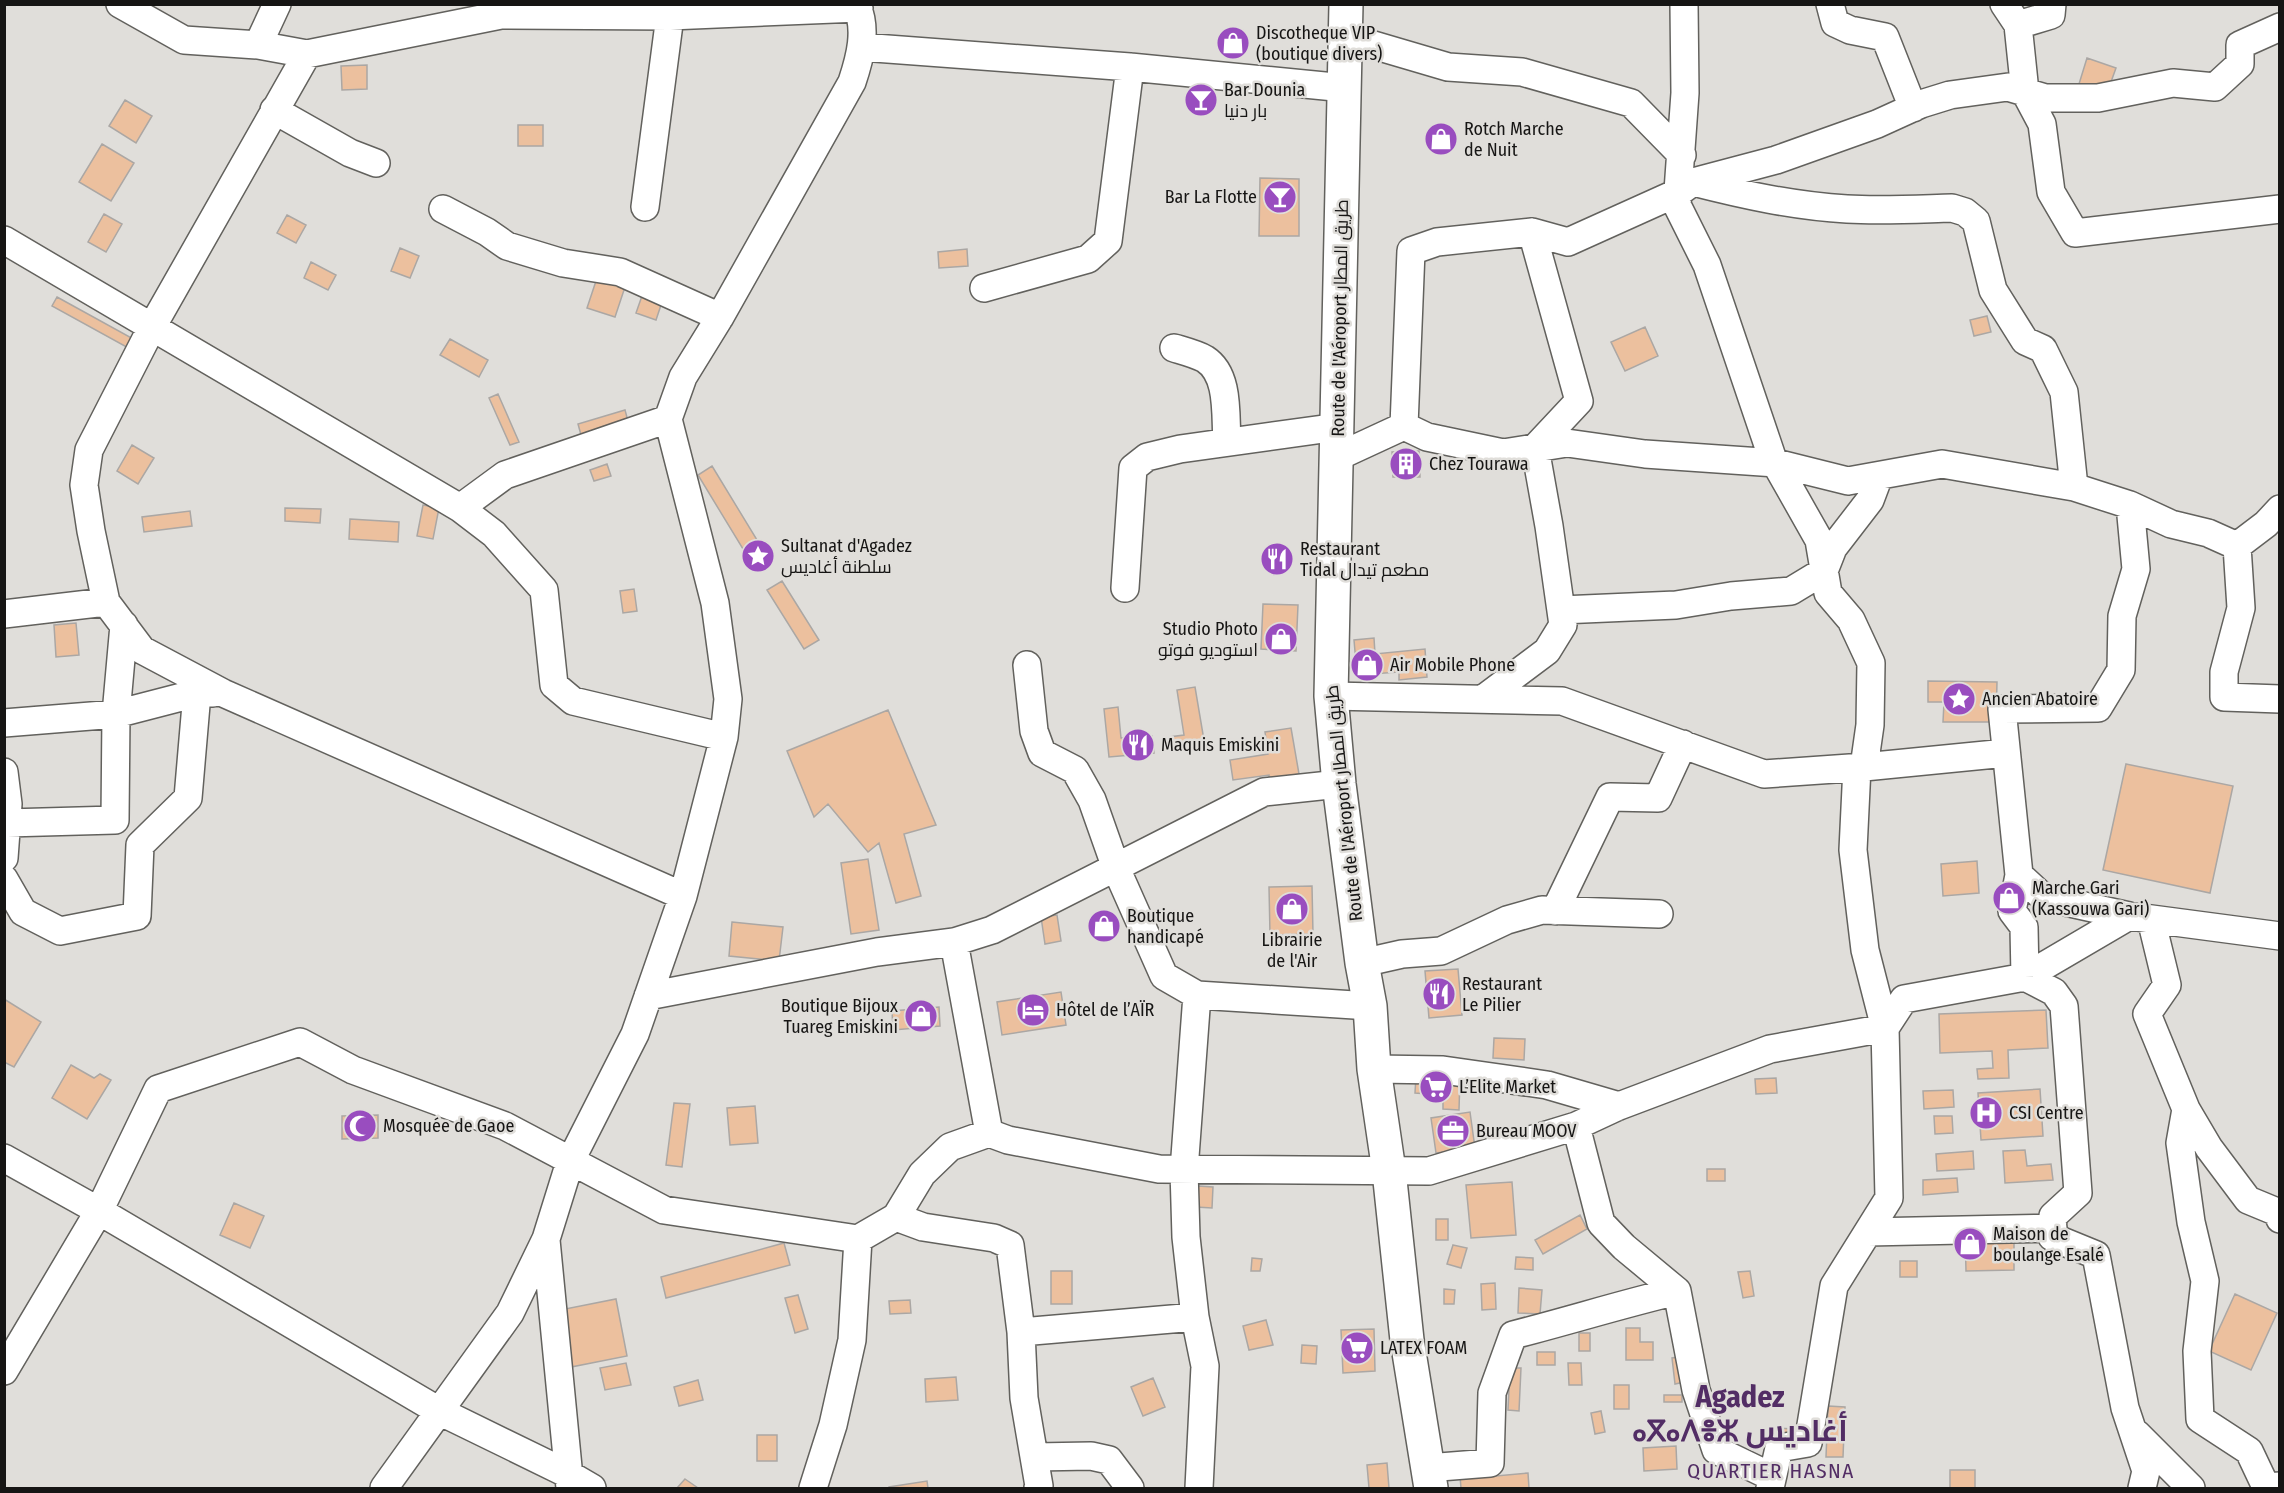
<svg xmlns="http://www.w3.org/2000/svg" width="2284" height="1493" viewBox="0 0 2284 1493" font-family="'Fira Sans Condensed',Cairo,'Noto Sans Tifinagh',sans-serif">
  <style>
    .building { fill: #ecc09e; stroke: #aba7a4; stroke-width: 1.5 }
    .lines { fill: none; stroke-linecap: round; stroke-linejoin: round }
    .minor-casing { stroke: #62615d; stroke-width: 30 }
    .secondary-casing { stroke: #62615d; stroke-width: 36 }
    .minor { stroke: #fff; stroke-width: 27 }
    .secondary { stroke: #fff; stroke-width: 33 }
    .labels { text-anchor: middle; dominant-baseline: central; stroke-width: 5; stroke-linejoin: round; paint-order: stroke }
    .poi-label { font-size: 18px; fill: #161514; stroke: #e0deda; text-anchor: start }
    .street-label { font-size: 18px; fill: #161514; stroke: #e0deda }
    .quarter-label { font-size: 21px; letter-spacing: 1.5px; fill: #522d65; stroke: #e0deda }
    .town-label { font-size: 30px; font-weight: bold; fill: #522d65; stroke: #e0deda }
  </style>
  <rect width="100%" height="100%" fill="#e0deda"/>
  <path class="building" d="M1223,31L1241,32V54H1222Z
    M2087,58L2116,68L2107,93L2079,84Z
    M367,65V89L342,90L341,66Z
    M125,100L152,116L136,143L109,126Z
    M518,125H543V146H518Z
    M102,144L134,163L111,201L79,182Z
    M1260,178L1299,179V236H1259Z
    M104,214L122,224L106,252L88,242Z
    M287,215L306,225L296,243L277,233Z
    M400,248L419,256L410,278L391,271Z
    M967,249L968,266L939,268L938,252Z
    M311,262L336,275L328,290L304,278Z
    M597,278L625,287L615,317L587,308Z
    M643,293L663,299L656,320L636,313Z
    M57,297L137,341L132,350L52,306Z
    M1987,316L1991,332L1974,336L1970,320Z
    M1645,327L1658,356L1625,371L1611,342Z
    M450,339L488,360L479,377L440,355Z
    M498,394L519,442L510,445L489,398Z
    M625,410L628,421L581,435L578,424Z
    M132,445L154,458L138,484L117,471Z
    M1419,451L1420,477H1393L1392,452Z
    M607,464L611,476L594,481L590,470Z
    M712,466L771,563L757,572L698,475Z
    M423,505L439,508L433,539L417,536Z
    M285,508L321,509L320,523L285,521Z
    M190,511L192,526L144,532L142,517Z
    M350,519L399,522L398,542L349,539Z
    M782,581L819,640L804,649L767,590Z
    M634,589L637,611L623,613L620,591Z
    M1263,604L1298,605L1296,651L1261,649Z
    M76,623L79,655L56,657L54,625Z
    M1374,638L1375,654L1425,649L1427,677L1399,680V672L1357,675L1354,640Z
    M1928,681L1997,682L1996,722H1943L1944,702H1928Z
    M1195,687L1205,746L1171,751L1169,737L1184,735L1177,690Z
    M1118,707L1121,738L1152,736L1154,753L1109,757L1104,709Z
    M888,710L936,825L904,834L921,896L896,903L879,843L868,852L828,804L814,817L787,751Z
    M1291,728L1299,774L1269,779V775L1233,780L1230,760L1268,754L1265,732Z
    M2126,764L2233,786L2210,893L2103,870Z
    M868,859L879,930L851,934L841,863Z
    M1977,861L1979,893L1943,896L1941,864Z
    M1312,886L1313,934L1270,935L1269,887Z
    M1057,915L1061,941L1045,944L1041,917Z
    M1109,916L1114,928L1096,935L1091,922Z
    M732,922L783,927L779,961L729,956Z
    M1458,969L1462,1015L1429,1018L1425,971Z
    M1061,992L1066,1025L1002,1035L997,1002Z
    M4,999L41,1022L14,1067L4,1062Z
    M939,1007L940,1026L893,1030L892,1011Z
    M2046,1010L2048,1048L2008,1050L2009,1078L1978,1079L1977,1069L1993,1068L1992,1051L1940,1053L1939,1014Z
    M1494,1038L1525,1039L1524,1060L1493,1058Z
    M71,1065L94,1078L100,1074L111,1080L87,1119L52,1098Z
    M1416,1076L1460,1077L1459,1110L1443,1109V1101H1429V1094L1415,1093Z
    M1776,1078L1777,1093L1756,1094L1755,1079Z
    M2040,1089L2043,1136L1981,1140L1978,1093Z
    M1953,1090L1954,1107L1924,1109L1923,1091Z
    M674,1103L690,1104L682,1167L666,1165Z
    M755,1106L758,1143L730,1145L727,1108Z
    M1470,1112L1475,1148L1436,1153L1431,1118Z
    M378,1115V1138L342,1139V1116Z
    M1934,1116H1952L1953,1133L1935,1134Z
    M2025,1150L2027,1166L2051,1164L2053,1180L2005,1183L2003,1151Z
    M1973,1151L1974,1169L1937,1171L1936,1154Z
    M1707,1169H1725V1181H1707Z
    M1957,1178L1958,1192L1923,1195V1180Z
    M1512,1182L1516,1235L1471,1238L1466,1185Z
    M1198,1186L1213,1187L1212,1208L1196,1207Z
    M234,1203L264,1216L250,1248L220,1235Z
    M1580,1215L1587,1229L1543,1254L1535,1240Z
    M1436,1219H1448V1240H1436Z
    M2014,1231V1270L1966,1271L1965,1232Z
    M784,1243L790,1265L666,1298L661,1277Z
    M1453,1245L1467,1248L1461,1268L1447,1264Z
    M1516,1257L1533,1258V1270L1515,1269Z
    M1252,1258L1262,1259L1260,1271H1251Z
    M1900,1261H1917V1277H1900Z
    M1051,1271H1072V1304H1051Z
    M1750,1271L1754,1296L1743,1298L1738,1272Z
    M1495,1283L1496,1309L1482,1310L1481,1284Z
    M1519,1288L1542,1290L1540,1314L1518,1313Z
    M1444,1289L1455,1290L1454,1304H1444Z
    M2235,1294L2277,1313L2251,1370L2209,1351Z
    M798,1295L808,1329L795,1333L785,1298Z
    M616,1299L627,1356L571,1367L560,1310Z
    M910,1300L911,1313L890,1314L889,1301Z
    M1266,1320L1273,1345L1249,1350L1243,1326Z
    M1626,1328H1640V1342H1653V1360H1626Z
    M1374,1329L1375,1371L1343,1373L1341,1330Z
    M1579,1333H1590V1351H1579Z
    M1302,1345L1317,1346L1316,1364L1301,1363Z
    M1537,1352H1555V1365H1537Z
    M1685,1356L1689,1381L1675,1384L1672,1358Z
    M626,1363L631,1385L605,1390L600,1368Z
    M1568,1363H1581L1582,1385H1569Z
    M1510,1368H1521L1519,1411L1508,1410Z
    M956,1377L958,1400L926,1402L925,1379Z
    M1153,1378L1165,1407L1143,1416L1131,1387Z
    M698,1380L703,1400L679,1406L674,1387Z
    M1614,1385H1629V1409H1614Z
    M1664,1395H1682V1402H1664Z
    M1828,1406L1845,1407L1843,1457H1826Z
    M1601,1411L1605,1432L1595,1434L1591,1413Z
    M1771,1428L1797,1429L1796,1442L1770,1440Z
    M757,1435H777V1461H757Z
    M1676,1446L1677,1469L1644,1471L1643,1448Z
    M1387,1463L1389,1488H1369L1367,1465Z
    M1950,1470H1975V1488H1950Z
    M1484,1473L1485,1477L1528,1473L1529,1488H1461L1460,1476Z
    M685,1479L698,1488H677Z
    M927,1481L928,1488H889V1487Z"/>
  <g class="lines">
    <defs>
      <path id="minor" d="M120,4L184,40L258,45L307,54L501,15L670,16L859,8
        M1684,4L1685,93L1677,205L1707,265L1772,457L1819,540L1828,593L1851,620L1871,663L1870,725L1864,767L2006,753
        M1830,4L1835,23L1850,30L1885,37L1913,108
        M2004,4L2018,25L2025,92L2042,124L2051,192L2075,233L2280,209
        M2018,25L2051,15L2052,4
        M1346,37L1448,67L1522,72L1631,103L1682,155
        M258,45L277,4
        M861,47L1130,67L1345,88
        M274,110L350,153L376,163
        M1693,182C1744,195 1794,206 1847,209C1882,211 1917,209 1952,208L1965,212L1976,221L1993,290L2025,341L2043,349L2064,392L2074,487L2130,505L2136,569L2122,616L2121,670L2098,708L2002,709L2019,875L2043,897L2129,916
        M645,207L670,16
        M443,209L487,232L507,246L563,263L620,272L720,317
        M4,240L460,508L494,534L544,590L554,685L573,701L724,737
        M984,288L1088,259L1108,241L1130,67
        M1174,348C1184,351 1196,354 1205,359C1230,375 1225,416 1227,442
        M1404,426L1427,437L1503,453L1567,443L1645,454L1776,463L1848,481L1942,464L2074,487
        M1337,457L1404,426L1411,251L1437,242L1532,232L1568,242L1679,192L1693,182L1776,160L1877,124L1921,104L1950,95L2008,87L2045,98H2098L2173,83L2215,87L2240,64V45L2280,27
        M2130,505L2171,524L2208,533L2237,546L2241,608L2224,672V697L2280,699
        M460,508L505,475L668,419
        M2237,546L2266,524L2280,509
        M1125,588L1133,468L1147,457L1180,449L1338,427
        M106,602L91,531L84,485L89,450L152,327L307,54
        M1561,610L1676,605L1731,596L1791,591L1824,571L1833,548L1870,500L1879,476
        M4,614L106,602L142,650L223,693L683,896
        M1027,665L1034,731L1042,753L1075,770L1092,800L1116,868L1164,976L1197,995L1370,1006
        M1331,696L1562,701L1764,774L1864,767
        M1483,699L1547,651L1563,625L1549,526L1535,448L1579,401L1532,232
        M4,723L116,714L197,693H213
        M4,772L8,804L4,858
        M7,823L115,820L116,714L124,625
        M2019,875L2012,911L2024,927L2025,977L2054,992L2064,1006L2078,1193L2053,1216L2052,1237L2096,1255L2125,1408L2146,1471L2142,1488
        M4,879L23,912L60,931L137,916L140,845L188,798L197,693
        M1555,911L1610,797L1658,798L1683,744
        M2151,919L2167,985L2147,1014L2186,1109L2180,1143L2191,1222L2205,1281L2197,1351L2200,1419L2249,1451L2266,1487L2280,1486
        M954,942L989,1133
        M1362,963L1402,954L1441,951L1507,920L1542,910L1659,914
        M648,996L877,952L954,942L992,930L1264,792L1339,784
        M1374,1069L1443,1070L1547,1085L1619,1106
        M2186,1109L2209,1148L2248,1200L2277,1212L2280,1219
        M1576,1126L1601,1223L1624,1247L1677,1291L1696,1390L1716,1450L1772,1477
        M4,1158L99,1211L439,1411L568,1474L592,1488
        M896,1217L923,1227L994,1238L1010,1245L1021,1332L1024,1398L1039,1486L1038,1488
        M1868,1232L2053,1228
        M546,1240L570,1488
        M1195,1317L1205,1366L1199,1488
        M1021,1332L1195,1317L1186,1237L1184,1170L1197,995
        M4,1371L99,1211L158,1089L300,1042L353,1070L505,1126L664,1210L858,1239L896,1217L922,1174L950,1147L989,1133L1008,1140L1159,1169L1429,1171L1576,1126L1619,1106L1770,1049L1885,1028L1904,999L2025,977L2129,916L2280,936
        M2137,1434L2191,1488
        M1035,1457L1091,1456L1109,1460L1130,1488
        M1427,1468L1490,1463L1492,1393L1513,1335C1568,1321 1622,1304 1677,1291
        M384,1488L510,1313L546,1239L570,1162L635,1034L683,896L724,737L728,699L715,603L668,419L683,377L720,317L852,82C860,58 868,29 856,4
        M813,1488L833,1425L852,1340L858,1239
        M1770,1488L1779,1448L1808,1443L1834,1286L1889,1198L1885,1028L1865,950L1853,850L1857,767"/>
      <path id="secondary" d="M1346,4L1331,696L1339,784L1362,963L1370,1006L1374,1069L1389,1171L1407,1340L1431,1488"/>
    </defs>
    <use href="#minor" class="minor-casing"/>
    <use href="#secondary" class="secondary-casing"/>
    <use href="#minor" class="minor"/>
    <use href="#secondary" class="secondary"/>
  </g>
  <defs>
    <symbol id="shop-disc" viewBox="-11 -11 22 22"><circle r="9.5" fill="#994dbf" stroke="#e0deda"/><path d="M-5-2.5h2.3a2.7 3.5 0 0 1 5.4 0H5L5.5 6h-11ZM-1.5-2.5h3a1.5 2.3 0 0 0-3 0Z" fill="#fff"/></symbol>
    <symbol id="bar-disc" viewBox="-11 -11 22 22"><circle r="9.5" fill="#994dbf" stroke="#e0deda"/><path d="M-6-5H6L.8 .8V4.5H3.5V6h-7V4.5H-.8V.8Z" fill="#fff"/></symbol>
    <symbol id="building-disc" viewBox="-11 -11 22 22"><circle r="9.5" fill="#994dbf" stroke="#e0deda"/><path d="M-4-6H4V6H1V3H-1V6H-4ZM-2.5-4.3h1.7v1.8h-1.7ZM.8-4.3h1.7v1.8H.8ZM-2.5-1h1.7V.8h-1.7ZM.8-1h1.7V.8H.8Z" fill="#fff"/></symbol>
    <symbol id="sight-disc" viewBox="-11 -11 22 22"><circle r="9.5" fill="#994dbf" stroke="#e0deda"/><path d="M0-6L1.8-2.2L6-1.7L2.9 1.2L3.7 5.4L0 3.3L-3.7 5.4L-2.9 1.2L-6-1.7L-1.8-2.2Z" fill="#fff"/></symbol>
    <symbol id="restaurant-disc" viewBox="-11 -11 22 22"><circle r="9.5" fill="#994dbf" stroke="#e0deda"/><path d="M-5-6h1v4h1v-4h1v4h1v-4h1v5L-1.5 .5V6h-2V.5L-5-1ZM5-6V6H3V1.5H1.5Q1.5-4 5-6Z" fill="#fff"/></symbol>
    <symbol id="hotel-disc" viewBox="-11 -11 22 22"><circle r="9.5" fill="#994dbf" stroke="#e0deda"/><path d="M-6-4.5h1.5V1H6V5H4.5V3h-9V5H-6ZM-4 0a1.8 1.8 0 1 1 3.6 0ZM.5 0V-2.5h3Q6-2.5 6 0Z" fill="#fff"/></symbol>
    <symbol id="supermarket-disc" viewBox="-11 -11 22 22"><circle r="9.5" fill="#994dbf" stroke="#e0deda"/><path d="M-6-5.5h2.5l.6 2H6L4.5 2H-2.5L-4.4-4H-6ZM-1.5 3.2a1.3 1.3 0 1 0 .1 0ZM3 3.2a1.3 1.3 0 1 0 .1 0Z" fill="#fff"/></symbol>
    <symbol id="hospital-disc" viewBox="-11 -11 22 22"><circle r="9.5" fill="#994dbf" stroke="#e0deda"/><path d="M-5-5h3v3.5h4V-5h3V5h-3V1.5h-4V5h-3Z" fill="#fff"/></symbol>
    <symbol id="mosque-disc" viewBox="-11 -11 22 22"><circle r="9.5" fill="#994dbf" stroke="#e0deda"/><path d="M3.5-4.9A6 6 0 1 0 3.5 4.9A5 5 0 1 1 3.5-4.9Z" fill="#fff"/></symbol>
    <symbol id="office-disc" viewBox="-11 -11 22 22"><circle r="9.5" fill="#994dbf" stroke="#e0deda"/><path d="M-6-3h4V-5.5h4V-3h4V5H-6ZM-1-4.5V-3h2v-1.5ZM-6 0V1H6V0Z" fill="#fff"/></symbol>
  </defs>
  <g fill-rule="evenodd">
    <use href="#shop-disc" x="1214" y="24" width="38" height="38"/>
    <use href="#bar-disc" x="1182" y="81" width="38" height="38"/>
    <use href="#shop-disc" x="1422" y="120" width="38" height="38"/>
    <use href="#bar-disc" x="1261" y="178" width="38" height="38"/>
    <use href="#building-disc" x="1387" y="445" width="38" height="38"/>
    <use href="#sight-disc" x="739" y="537" width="38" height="38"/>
    <use href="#restaurant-disc" x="1258" y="540" width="38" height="38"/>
    <use href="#shop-disc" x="1262" y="620" width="38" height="38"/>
    <use href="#shop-disc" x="1348" y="646" width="38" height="38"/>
    <use href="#sight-disc" x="1940" y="680" width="38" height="38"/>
    <use href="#restaurant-disc" x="1119" y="726" width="38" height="38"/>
    <use href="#shop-disc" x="1990" y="879" width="38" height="38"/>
    <use href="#shop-disc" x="1273" y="890" width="38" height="38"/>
    <use href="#shop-disc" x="1085" y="907" width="38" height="38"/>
    <use href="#restaurant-disc" x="1420" y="975" width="38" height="38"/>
    <use href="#hotel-disc" x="1014" y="991" width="38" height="38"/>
    <use href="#shop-disc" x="902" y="997" width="38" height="38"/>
    <use href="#supermarket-disc" x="1417" y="1068" width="38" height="38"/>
    <use href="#hospital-disc" x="1967" y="1094" width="38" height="38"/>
    <use href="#mosque-disc" x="341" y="1107" width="38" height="38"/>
    <use href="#office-disc" x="1434" y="1112" width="38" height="38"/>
    <use href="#shop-disc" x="1951" y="1225" width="38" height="38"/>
    <use href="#supermarket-disc" x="1338" y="1329" width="38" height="38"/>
  </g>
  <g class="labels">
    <g class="poi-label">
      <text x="1256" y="33">Discotheque VIP<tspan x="1256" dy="21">(boutique divers)</tspan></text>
      <text x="1224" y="90">Bar Dounia<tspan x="1224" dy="21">بار دنيا</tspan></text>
      <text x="1464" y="129">Rotch Marche<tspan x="1464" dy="21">de Nuit</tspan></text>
      <text x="1257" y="197" text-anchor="end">Bar La Flotte</text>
      <text x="1429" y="464">Chez Tourawa</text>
      <text x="781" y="546">Sultanat d'Agadez<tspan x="781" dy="21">سلطنة أغاديس</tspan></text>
      <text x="1300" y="549">Restaurant<tspan x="1300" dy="21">Tidal مطعم تيدال</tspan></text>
      <text x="1258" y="629" text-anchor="end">Studio Photo<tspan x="1258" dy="21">استوديو فوتو</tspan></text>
      <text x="1390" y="665">Air Mobile Phone</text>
      <text x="1982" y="699">Ancien Abatoire</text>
      <text x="1161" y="745">Maquis Emiskini</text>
      <text x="2032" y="888">Marche Gari<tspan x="2032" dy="21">(Kassouwa Gari)</tspan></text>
      <text x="1127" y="916">Boutique<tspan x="1127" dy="21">handicapé</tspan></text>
      <text x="1292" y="940" text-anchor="middle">Librairie<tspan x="1292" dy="21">de l'Air</tspan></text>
      <text x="1462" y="984">Restaurant<tspan x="1462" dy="21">Le Pilier</tspan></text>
      <text x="898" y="1006" text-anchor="end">Boutique Bijoux<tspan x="898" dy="21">Tuareg Emiskini</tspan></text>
      <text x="1056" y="1010">Hôtel de l’AÏR</text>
      <text x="1459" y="1087">L’Elite Market</text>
      <text x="2009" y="1113">CSI Centre</text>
      <text x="383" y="1126">Mosquée de Gaoe</text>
      <text x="1476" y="1131">Bureau MOOV</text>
      <text x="1993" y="1234">Maison de<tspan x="1993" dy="21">boulange Esalé</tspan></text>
      <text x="1380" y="1348">LATEX FOAM</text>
    </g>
    <g class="street-label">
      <text transform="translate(1340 318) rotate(-89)">Route de l'Aéroport طريق المطار</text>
      <text transform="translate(1344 803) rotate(-96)">Route de l'Aéroport طريق المطار</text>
    </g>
    <g class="quarter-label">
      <text x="1771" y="1471">QUARTIER HASNA</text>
    </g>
    <g class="town-label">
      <text x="1740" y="1397">Agadez<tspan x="1740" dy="34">ⴰⴳⴰⴷⴻⵣ أغاديس</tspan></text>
    </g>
  </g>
  <rect width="2284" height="1493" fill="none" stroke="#161514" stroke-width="12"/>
</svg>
